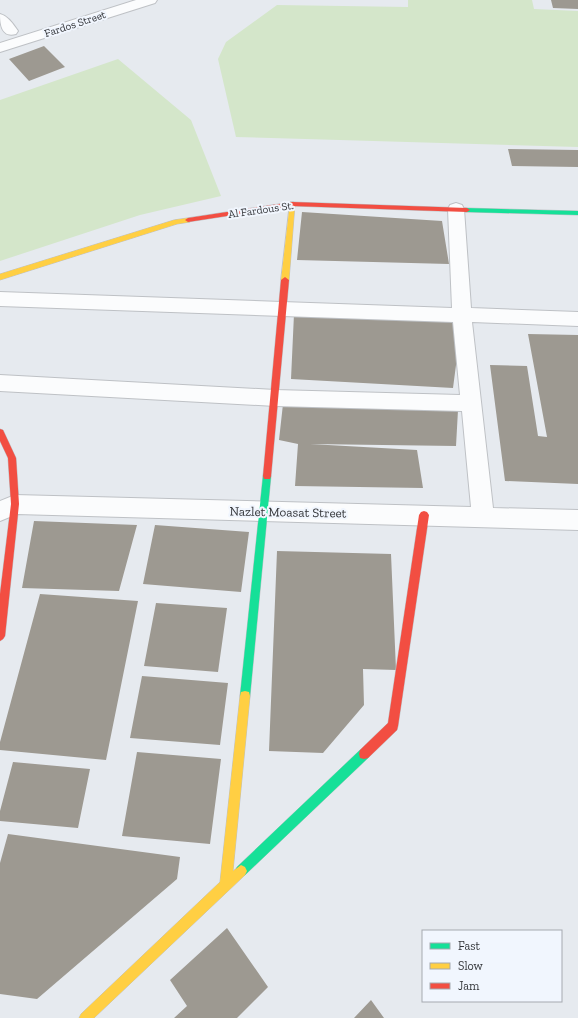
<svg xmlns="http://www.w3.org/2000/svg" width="578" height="1018" viewBox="0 0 578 1018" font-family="'Zilla Slab',serif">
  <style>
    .green { fill: #d4e6ca }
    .building { fill: #9d9991 }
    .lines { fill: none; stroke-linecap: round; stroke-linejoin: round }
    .street-casing { stroke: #bec1c5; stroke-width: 2 }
    .fast-casing { stroke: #bec1c5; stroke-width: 1 }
    .slow-casing { stroke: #bec1c5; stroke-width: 1 }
    .jam-casing { stroke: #bec1c5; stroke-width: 1 }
    .street { fill: #fbfcfd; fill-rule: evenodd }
    .fast { fill: #16e098; fill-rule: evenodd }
    .slow { fill: #ffcf43; fill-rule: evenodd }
    .jam { fill: #f24e42; fill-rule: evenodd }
    .labels { text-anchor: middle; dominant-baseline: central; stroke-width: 4; stroke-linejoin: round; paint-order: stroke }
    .far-street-label { font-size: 11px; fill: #34363a; stroke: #f1f6fe }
    .street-label { font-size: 13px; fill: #34363a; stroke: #f1f6fe }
  </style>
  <rect width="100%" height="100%" fill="#e6eaef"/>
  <path class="green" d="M408,0H532L534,9L578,11V147L236,137L218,59L226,42L277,5L408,7Z
    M118,59L191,120L221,196L140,215L0,261V100Z"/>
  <path class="building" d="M551,0H578V9L553,8Z
    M44,46L65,67L29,81L9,59Z
    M508,149L578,150V167L512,166Z
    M302,212L442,221L449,264L297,260Z
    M294,314L462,319L453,388L291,379Z
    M528,334L578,335V484L505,481L490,365L527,366L538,436L547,437Z
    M283,404L458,410L456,446L310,444L417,450L423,488L295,486L298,444L279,440Z
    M34,521L137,525L119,591L22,588Z
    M155,525L249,532L241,592L143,584Z
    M277,551L391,554L396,670L363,669L364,705L323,753L269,751Z
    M40,594L138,601L106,760L0,750V742Z
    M156,603L227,608L218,672L144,666Z
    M142,676L228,683L220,745L130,738Z
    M137,752L221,759L210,844L122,836Z
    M13,762L90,769L78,828L0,821V811Z
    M8,834L180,857L177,879L37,999L0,994V863Z
    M227,928L268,987L237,1018H174L187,1006L170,980Z
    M371,1000L384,1018H354Z"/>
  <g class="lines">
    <defs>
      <path id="street" d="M136,0H157L155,3L0,52V43Z
        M0,14C8,16 13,24 18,31L16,34C2,38 0,25 0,14Z
        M456,203L462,205L464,209L471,308L578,312V326L472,322L493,508L578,510V530L17,514L0,521V501L15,495L471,507L462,411L275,406L0,391V375L275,390L460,395L453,322L0,306V292L452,308L448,209L450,205Z"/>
      <path id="fast" d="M465,208L578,211V215L467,212H465Z
        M267,472L270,473L271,476L250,696L249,700L245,701L241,700L240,696L263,476L264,473Z
        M364,749L368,750L369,754L368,758L245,875L241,877L237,875L235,871L237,867L360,750Z"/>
      <path id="slow" d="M290,202H294L295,204L289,280L285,283L281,280Z
        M188,218H190V222L177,224L0,280V274L174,220Z
        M245,691L249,692L250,696L233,871L241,865L245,867L247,871L245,875L94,1018H79L81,1014L220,882L240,696L241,692Z"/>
      <path id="jam" d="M292,202L467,208L470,210L467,212L292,206L188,222L185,220L188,218Z
        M285,277L289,280L271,476L270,479H264L263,476L281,280Z
        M0,429L3,430L16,458L19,504L5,636L3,639L0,641V594L11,504L8,458L0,441Z
        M424,511L427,512L429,515L398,726L397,730L368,758L364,759L360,758L359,754L360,750L388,723L419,515L421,512Z"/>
    </defs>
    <use href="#street" class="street-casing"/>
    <use href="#fast" class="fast-casing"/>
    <use href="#slow" class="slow-casing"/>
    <use href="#jam" class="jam-casing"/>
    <use href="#street" class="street"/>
    <use href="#fast" class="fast"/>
    <use href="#slow" class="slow"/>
    <use href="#jam" class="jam"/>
  </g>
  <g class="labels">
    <g class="far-street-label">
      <text transform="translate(75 24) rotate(-18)">Fardos Street</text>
      <text transform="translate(261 210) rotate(-8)">Al Fardous St.</text>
    </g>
    <g class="street-label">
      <text transform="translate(288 512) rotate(1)">Nazlet Moasat Street</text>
    </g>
  </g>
  <rect x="422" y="930" width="140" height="72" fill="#f1f6fe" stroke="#a5a9b0"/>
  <rect x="430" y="943" width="20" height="6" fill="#16e098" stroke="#a5a9b0"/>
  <text x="458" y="950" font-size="12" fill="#34363a">Fast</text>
  <rect x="430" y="963" width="20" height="6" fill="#ffcf43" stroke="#a5a9b0"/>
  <text x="458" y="970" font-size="12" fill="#34363a">Slow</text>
  <rect x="430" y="983" width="20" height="6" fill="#f24e42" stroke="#a5a9b0"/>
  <text x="458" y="990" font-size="12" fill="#34363a">Jam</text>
</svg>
